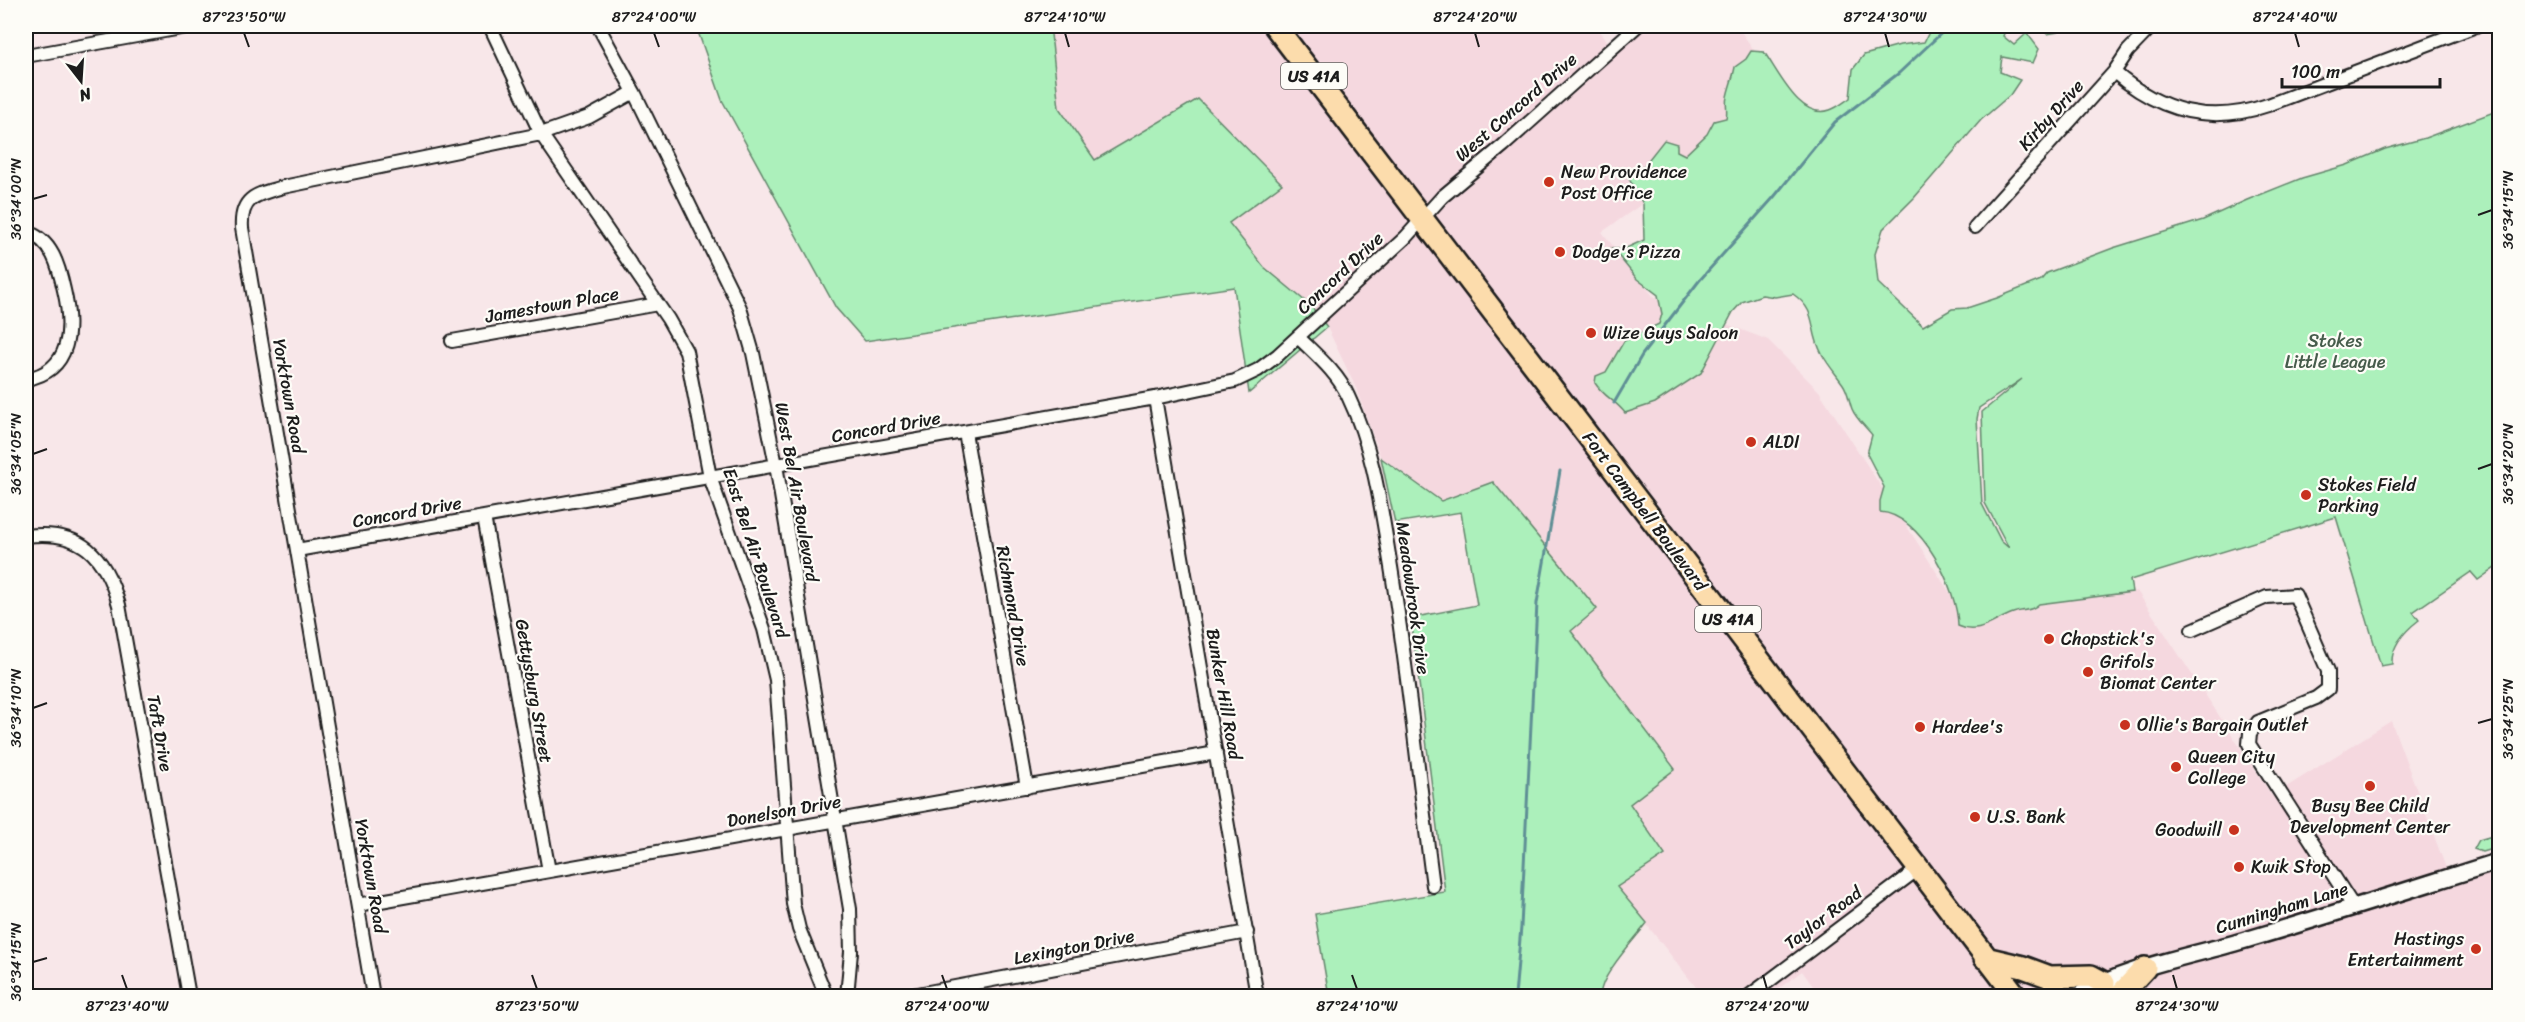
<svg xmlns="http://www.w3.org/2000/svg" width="2525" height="1022" viewBox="0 0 2525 1022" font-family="Sriracha,sans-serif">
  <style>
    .built { fill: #f5d8df }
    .green { fill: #acf0bb; stroke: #64866c; stroke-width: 1.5; fill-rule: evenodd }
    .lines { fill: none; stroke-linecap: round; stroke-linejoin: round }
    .stream { stroke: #5f8f95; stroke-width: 3 }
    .minor-casing { stroke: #1c1c1c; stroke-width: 16 }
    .tertiary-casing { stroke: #1c1c1c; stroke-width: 20 }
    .trunk-casing { stroke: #1c1c1c; stroke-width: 26 }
    .minor { stroke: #fdfcf7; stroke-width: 12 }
    .tertiary { stroke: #fdfcf7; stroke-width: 15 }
    .trunk { stroke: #fcdcac; stroke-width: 21 }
    .ticks { fill: none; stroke: #1c1c1c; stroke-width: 2 }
    .poi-dot { fill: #c8321e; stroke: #fdfcf7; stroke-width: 2 }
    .labels { text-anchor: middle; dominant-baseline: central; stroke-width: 4.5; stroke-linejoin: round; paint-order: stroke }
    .shield { fill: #fdfcf7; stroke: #605f5e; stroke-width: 1.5 }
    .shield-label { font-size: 16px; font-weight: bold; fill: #1c1c1c }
    .street-label { font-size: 18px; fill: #1c1c1c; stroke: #fdfcf7 }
    .poi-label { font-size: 18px; fill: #1c1c1c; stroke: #fdfcf7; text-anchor: start }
    .park-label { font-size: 18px; fill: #475c4c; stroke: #fdfcf7 }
    .neatline { fill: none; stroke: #1c1c1c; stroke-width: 2 }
    .ticks-label { font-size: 15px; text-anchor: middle; fill: #1c1c1c }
  </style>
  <rect width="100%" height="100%" fill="#f8e7e9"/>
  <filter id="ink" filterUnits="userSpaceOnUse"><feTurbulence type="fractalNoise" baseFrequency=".0167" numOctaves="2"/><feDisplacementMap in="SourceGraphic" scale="12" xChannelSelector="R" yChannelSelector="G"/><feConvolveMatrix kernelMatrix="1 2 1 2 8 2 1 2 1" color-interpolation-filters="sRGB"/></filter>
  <g filter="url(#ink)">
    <path class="built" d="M1054,26H1595L1608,42L1627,26H1737L1771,74L1639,206L1602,232L1653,296L1768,340L1819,391L1974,630L2006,610L2137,591L2272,796L2391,721L2446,868L2499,851V996H1820L1802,971L1769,996H1703L1617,887L1665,855L1629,804L1675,768L1571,631L1597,609L1493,482L1441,501L1381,458L1356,388L1327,327L1311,306L1264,267L1228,223L1282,184L1198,99L1095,160L1059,108L1050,34Z"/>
    <path class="green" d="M696,26H1054L1051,34L1059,108L1095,160L1198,99L1282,184L1229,223L1264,267L1311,306L1327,327L1249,393L1234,287L865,341L836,308L722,100Z
      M1928,26H2007L2003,36L2014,45L2027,33L2039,49L2033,63L2002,57L2000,72L2020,80L2010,95L1981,120L1914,198L1883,229L1875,254L1878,283L1923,326L1952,309L1967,308L1997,298L2041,280L2047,273L2113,248L2203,220L2247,200L2302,178L2347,165L2385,149L2425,138L2499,110V565L2478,580L2471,572L2413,612L2419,620C2406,630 2391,646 2392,664L2381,666L2336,517L2130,580L2132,592L2039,604C2031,612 2023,609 2013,613C1993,620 1980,636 1958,626C1958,590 1921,514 1880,512V501L1884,487L1867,454L1872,435C1866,427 1856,419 1852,409C1849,401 1848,391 1843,384C1836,374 1828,365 1822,354C1808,329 1819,312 1793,294L1775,297L1762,295L1742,302L1733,312L1701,373L1655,403L1625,413C1616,401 1603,396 1595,383L1596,376L1606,372L1624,341L1659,324L1662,314L1658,295L1637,279L1612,248L1622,250L1644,240L1643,204L1628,177L1642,168L1664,140L1677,144V151L1685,155L1707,134L1714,121L1726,118C1728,110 1725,104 1727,97C1729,87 1733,78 1735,67L1746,59L1751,51L1764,52C1778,71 1800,121 1830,110C1837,108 1844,102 1850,98L1853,69L1864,55L1900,45L1924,42L1928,34ZM2022,379L1982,412L1985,503L2009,548L2001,541L1982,504L1977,419L1979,408Z
      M2040,26H2067L2058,32L2047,34Z
      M1381,458L1441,501L1493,482L1597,609L1571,631L1675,769L1630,804L1665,855L1617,887L1647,923C1636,938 1597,979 1601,996H1329L1315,914L1445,892L1411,618L1477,605L1461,512L1395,523Z
      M2499,834V847L2482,852L2474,849L2479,840Z"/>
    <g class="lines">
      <path class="stream" d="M1614,403L1642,355L1699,281L1774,197L1835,122L1899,73L1949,26
        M1515,996L1521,927L1537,603L1560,471"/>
      <defs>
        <path id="minor" d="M490,26L541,134L668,319L686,351L710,477L764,629L776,680L793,904L799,929L825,993L829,996
          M598,26L634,92L740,308L753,353L776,465L850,909L851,952L847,996
          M26,56L192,26
          M2114,72C2160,112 2210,125 2268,105L2476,26
          M1975,227L2114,72L2128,51L2152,26
          M26,232C52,239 59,267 64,290C73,328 72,371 26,379
          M1298,337C1316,355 1337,372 1348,396C1374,450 1381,508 1391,567C1408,673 1419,780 1433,886
          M452,341L658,304
          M1155,398L1257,996
          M965,432L1027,787
          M484,517L549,871
          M26,536C81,529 105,555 119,605L189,996
          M297,550L1155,398L1235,381L1258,370L1278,355L1405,238L1442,197L1504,145L1637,26
          M2192,630L2267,597L2295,595L2328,671V689L2316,698L2258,722L2250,733L2249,744L2353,906
          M358,905L1216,753
          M373,996L242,228C240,197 257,194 283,187L541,134L589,117L634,92
          M907,996L1247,932
          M1749,996L1918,869"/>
        <path id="tertiary" d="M2077,996C2127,967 2187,957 2242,941C2328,916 2414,888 2500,861"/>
        <path id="trunk" d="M1275,26L2016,996
          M1985,958L2023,967L2050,977L2091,976L2104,983
          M2119,996L2145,968"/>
      </defs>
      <use href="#minor" class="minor-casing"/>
      <use href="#tertiary" class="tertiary-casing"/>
      <use href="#trunk" class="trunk-casing"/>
      <use href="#minor" class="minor"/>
      <use href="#tertiary" class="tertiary"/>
      <use href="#trunk" class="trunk"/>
    </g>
  </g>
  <path class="ticks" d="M244,33L249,47M654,33L659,47M1065,33L1069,47M1475,33L1479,47M1885,33L1889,47M2295,33L2299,47M33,199L47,195M2478,215L2492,210M33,454L47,449M2478,469L2492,464M33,708L47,703M2478,723L2492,719M33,962L47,958M122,975L127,989M532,975L537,989M942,975L947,989M1352,975L1357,989M1763,975L1767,989M2173,975L2177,989"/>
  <g class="poi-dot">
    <circle cx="1549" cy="182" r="6"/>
    <circle cx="1560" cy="252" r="6"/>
    <circle cx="1591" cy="333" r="6"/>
    <circle cx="1751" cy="442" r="6"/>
    <circle cx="2306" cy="495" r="6"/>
    <circle cx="2049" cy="639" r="6"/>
    <circle cx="2088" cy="672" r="6"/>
    <circle cx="2125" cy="725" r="6"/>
    <circle cx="1920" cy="727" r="6"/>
    <circle cx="2176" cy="767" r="6"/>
    <circle cx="2370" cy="786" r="6"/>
    <circle cx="1975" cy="817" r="6"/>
    <circle cx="2234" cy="830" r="6"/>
    <circle cx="2239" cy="867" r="6"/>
    <circle cx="2476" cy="949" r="6"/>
  </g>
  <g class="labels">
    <g class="shield">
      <rect x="1281" y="63" width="66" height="26" rx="4.5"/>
      <rect x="1695" y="606" width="66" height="26" rx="4.5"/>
    </g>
    <g class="shield-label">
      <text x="1314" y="76">US 41A</text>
      <text x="1728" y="619">US 41A</text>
    </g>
    <g class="street-label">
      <text transform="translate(1516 107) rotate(-41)">West Concord Drive</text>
      <text transform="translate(2051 115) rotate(-48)">Kirby Drive</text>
      <text transform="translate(1340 273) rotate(-43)">Concord Drive</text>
      <text transform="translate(552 305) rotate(-10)">Jamestown Place</text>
      <text transform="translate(289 396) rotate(80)">Yorktown Road</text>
      <text transform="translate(886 427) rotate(-10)">Concord Drive</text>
      <text transform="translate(797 492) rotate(80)">West Bel Air Boulevard</text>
      <text transform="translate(1645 511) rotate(53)">Fort Campbell Boulevard</text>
      <text transform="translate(407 512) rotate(-10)">Concord Drive</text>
      <text transform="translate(756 553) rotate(72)">East Bel Air Boulevard</text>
      <text transform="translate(1413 598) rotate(82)">Meadowbrook Drive</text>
      <text transform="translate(1013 606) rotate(80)">Richmond Drive</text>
      <text transform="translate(534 691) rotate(80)">Gettysburg Street</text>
      <text transform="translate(1224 694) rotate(80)">Bunker Hill Road</text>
      <text transform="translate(160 733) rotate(80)">Taft Drive</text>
      <text transform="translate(784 811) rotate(-10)">Donelson Drive</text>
      <text transform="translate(371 876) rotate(80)">Yorktown Road</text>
      <text transform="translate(2282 908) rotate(-17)">Cunningham Lane</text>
      <text transform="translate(1823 918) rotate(-37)">Taylor Road</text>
      <text transform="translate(1074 947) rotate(-11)">Lexington Drive</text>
    </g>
    <g class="poi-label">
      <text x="1561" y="172">New Providence<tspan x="1561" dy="21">Post Office</tspan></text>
      <text x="1572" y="252">Dodge's Pizza</text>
      <text x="1603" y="333">Wize Guys Saloon</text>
      <text x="1763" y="442">ALDI</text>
      <text x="2318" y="485">Stokes Field<tspan x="2318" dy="21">Parking</tspan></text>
      <text x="2061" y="639">Chopstick's</text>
      <text x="2100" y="662">Grifols<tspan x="2100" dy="21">Biomat Center</tspan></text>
      <text x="2137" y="725">Ollie's Bargain Outlet</text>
      <text x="1932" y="727">Hardee's</text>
      <text x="2188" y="757">Queen City<tspan x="2188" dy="21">College</tspan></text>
      <text x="2370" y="806" text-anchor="middle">Busy Bee Child<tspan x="2370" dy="21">Development Center</tspan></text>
      <text x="1987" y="817">U.S. Bank</text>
      <text x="2222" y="830" text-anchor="end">Goodwill</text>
      <text x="2251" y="867">Kwik Stop</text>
      <text x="2464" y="939" text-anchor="end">Hastings<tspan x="2464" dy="21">Entertainment</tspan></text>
    </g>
    <g class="park-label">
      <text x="2335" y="341">Stokes<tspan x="2335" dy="21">Little League</tspan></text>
    </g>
  </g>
  <rect width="2525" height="1022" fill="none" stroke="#fdfcf7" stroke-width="66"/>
  <g transform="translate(81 81) rotate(163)" stroke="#fdfcf7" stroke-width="4.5" paint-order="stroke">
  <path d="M0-4.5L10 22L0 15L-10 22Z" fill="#1c1c1c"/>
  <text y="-9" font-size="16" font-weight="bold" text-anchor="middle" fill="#1c1c1c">N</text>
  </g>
  <path d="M2282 78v9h158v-9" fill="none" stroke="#1c1c1c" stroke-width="3"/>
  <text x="2291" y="78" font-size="18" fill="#1c1c1c" stroke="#fdfcf7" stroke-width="4.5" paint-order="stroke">100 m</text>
  <rect x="33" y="33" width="2459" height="956" class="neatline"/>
  <g class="ticks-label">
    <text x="244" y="22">87°23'50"W</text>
    <text x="654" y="22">87°24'00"W</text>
    <text x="1065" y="22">87°24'10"W</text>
    <text x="1475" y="22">87°24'20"W</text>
    <text x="1885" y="22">87°24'30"W</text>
    <text x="2295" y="22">87°24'40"W</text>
    <text transform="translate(16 199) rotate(-90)" y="5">36°34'00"N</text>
    <text transform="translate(2508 210) rotate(-90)" y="5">36°34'15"N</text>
    <text transform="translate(16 454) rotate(-90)" y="5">36°34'05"N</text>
    <text transform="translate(2508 464) rotate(-90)" y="5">36°34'20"N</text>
    <text transform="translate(16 708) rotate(-90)" y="5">36°34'10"N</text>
    <text transform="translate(2508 719) rotate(-90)" y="5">36°34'25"N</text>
    <text transform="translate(16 962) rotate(-90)" y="5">36°34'15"N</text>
    <text x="127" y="1011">87°23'40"W</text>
    <text x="537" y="1011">87°23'50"W</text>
    <text x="947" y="1011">87°24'00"W</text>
    <text x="1357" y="1011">87°24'10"W</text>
    <text x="1767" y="1011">87°24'20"W</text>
    <text x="2177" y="1011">87°24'30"W</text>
  </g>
</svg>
